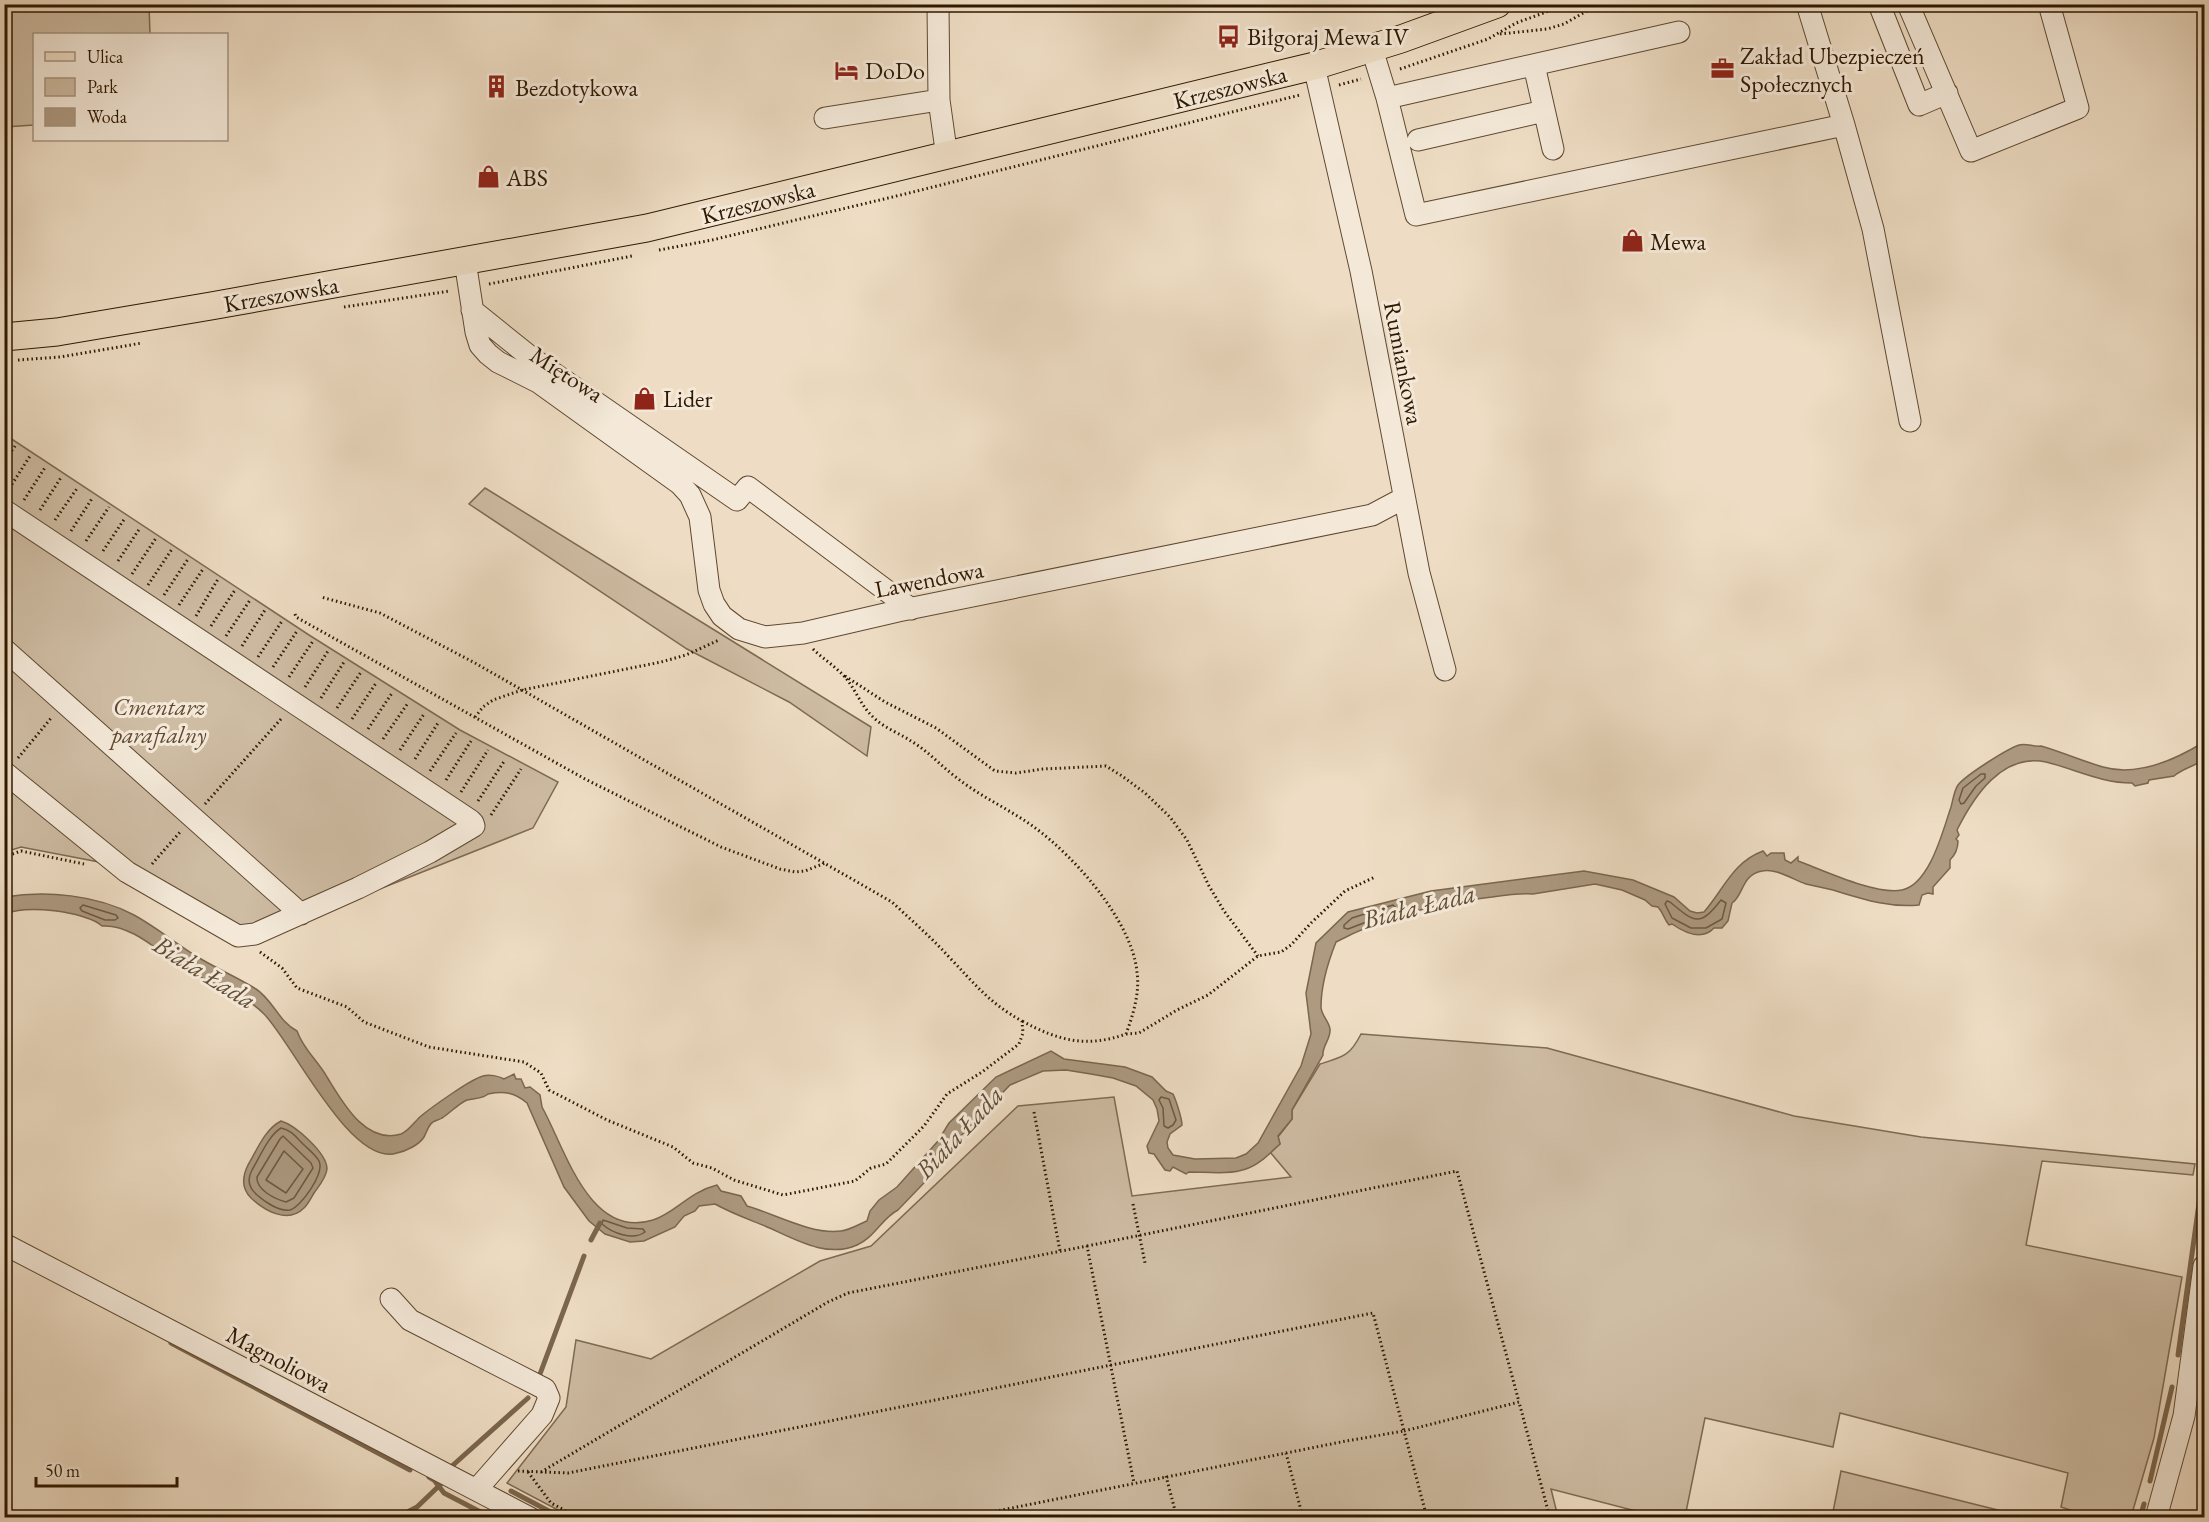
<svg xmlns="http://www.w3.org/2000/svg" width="2209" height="1522" viewBox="0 0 2209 1522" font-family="'EB Garamond',serif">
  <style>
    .green { fill: #cebca3; stroke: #7e6a52; stroke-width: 1.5 }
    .water { fill: #ad9a81; stroke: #7b664d; stroke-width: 1.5 }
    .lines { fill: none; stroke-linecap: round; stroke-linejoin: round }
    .shore { stroke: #6e5940; stroke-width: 1.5 }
    .stream { stroke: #7b664d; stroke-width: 5 }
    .minor-casing { stroke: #5f4931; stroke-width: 23 }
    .major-casing { stroke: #2f1800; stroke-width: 29 }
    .path { stroke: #2f1800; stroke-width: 3; stroke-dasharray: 1.5 3; stroke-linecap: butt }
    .minor { stroke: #f4e9d9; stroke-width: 21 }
    .major { stroke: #eeddc4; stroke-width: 27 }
    .labels { text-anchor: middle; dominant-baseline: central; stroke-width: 6; stroke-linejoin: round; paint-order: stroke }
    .poi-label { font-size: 24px; fill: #2f1800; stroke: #f4e9d9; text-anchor: start }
    .street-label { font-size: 24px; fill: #2f1800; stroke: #f4e9d9 }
    .park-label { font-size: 24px; font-style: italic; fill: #5f4931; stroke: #f4e9d9 }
    .water-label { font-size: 26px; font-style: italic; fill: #614c34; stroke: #f4e9d9 }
  </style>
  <rect width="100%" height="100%" fill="#eeddc4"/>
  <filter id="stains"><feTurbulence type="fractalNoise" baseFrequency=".00333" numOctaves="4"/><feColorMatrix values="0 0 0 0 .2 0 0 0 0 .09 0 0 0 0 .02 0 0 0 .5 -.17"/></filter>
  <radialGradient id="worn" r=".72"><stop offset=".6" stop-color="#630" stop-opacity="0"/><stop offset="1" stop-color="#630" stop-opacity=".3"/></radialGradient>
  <path class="green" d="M5,4H160V5H149L150,34H34V125L5,127Z
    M4,434L309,635L460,730L558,782L533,828L241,944L99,862L21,847L5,852Z
    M485,488L871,727L867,756L789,702L687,649L469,504Z
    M1361,1034L1547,1048L1794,1116L1921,1137L2195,1164L2193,1175L2042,1161L2026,1245L2182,1277L2154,1438L2131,1517H2091L2061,1507L2068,1473L1840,1413L1833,1447L1705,1418L1685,1517H1659L1551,1489L1558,1517L573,1518L507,1483L566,1407L576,1340L651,1359L820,1261L871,1246L1018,1106L1114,1097L1132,1196L1291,1177L1270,1152L1280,1144L1278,1137L1292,1119V1110L1320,1064C1343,1057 1350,1056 1361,1034Z
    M1841,1471L2026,1517H1832Z"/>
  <path class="water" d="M2204,742V760C2196,765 2180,770 2174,776L2149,780L2148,783L2135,786L2132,783C2101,783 2075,769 2046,762C2002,753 1974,796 1957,830L1959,835L1956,839L1958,841C1958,848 1955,855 1950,860V868L1933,887V894L1928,893L1922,895L1919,905C1888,908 1862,899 1833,890C1824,888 1815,886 1806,884C1792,879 1776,868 1762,871C1741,875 1744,895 1732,903L1728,921L1722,928H1714C1702,941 1685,933 1672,924L1669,925C1664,919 1664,914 1658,907L1652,906L1645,900L1622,890L1595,884L1533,894C1519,893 1506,895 1492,897C1438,903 1385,916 1336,942C1328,962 1321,985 1321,1007C1321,1015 1329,1021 1330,1029C1331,1039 1322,1046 1323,1055L1292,1110V1119L1278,1136L1280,1144C1270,1153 1259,1165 1246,1169C1229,1175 1207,1172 1189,1172L1186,1174L1173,1167L1170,1171L1165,1170L1154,1154L1149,1153L1147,1146L1159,1121L1157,1109L1153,1100L1136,1086L1113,1078L1091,1074L1066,1070L1043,1071L1010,1085L955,1142L945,1161L898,1210C882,1218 875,1237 857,1245C826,1259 793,1238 765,1226C748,1219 731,1213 715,1204L699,1206L695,1211L684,1216L675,1227L644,1241L630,1242L605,1234L589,1221L564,1187L527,1103C514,1092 504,1091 488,1094C483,1099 474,1098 467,1100C458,1104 450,1113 442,1118C439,1120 436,1120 433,1122C428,1125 427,1132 424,1137C419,1145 406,1151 397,1153C351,1168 292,1042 264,1014C242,991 207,984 181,966C158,951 131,924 102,926C88,912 21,903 5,915V897C46,890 97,895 134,915C156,927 175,943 196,956C215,968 237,977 256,989C273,1000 279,1022 297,1031C303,1049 318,1061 327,1077C342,1101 365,1145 401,1134C409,1131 415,1121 421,1116C432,1107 471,1079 483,1076C489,1074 499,1076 504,1079L514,1074L516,1079H521L525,1088L530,1087L540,1095L542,1107C565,1148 589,1240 653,1220C675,1213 689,1192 717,1185L721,1191L741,1196L747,1206C775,1214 812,1235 841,1231C850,1230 859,1224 867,1221L870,1211L879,1200L897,1187L938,1141L949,1123L996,1077L1051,1051L1064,1059L1125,1067L1152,1077L1166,1091L1173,1094C1176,1100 1182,1119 1182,1125L1170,1134L1167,1142L1168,1148L1173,1155L1195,1159L1236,1158L1246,1154L1258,1143L1301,1066L1311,1034L1306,993L1316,943L1348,912L1431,891L1584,871L1633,880L1674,897L1690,911L1697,913L1704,912C1724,889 1733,862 1763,851L1767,856L1771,853H1784L1785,860L1791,863L1798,857V861L1806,864C1829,873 1878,895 1902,890C1930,884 1943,830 1951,807C1953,800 1954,791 1958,785C1966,775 2007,749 2019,745C2027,743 2033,747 2041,746C2062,752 2082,761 2103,767C2138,777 2175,760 2204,742Z
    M281,1121C295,1125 327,1153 327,1169C326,1178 319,1186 314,1193C311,1198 308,1204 304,1208C288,1224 265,1211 251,1198C241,1188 242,1177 248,1165C257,1150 265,1129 281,1121Z"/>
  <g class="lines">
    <path class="shore" d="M1981,774H1985V778L1976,786L1964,803L1961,804L1959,800L1963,788Z
      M1721,900L1726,903L1722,919L1706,928H1691L1672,918L1665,904L1667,901L1670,902C1695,923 1700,927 1721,900Z
      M83,905L116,915L118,918L115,920H105L82,911L80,908Z
      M1393,905L1396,908L1395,911L1348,929L1344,928V925L1352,918Z
      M1161,1097L1169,1099L1176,1120L1173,1125L1168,1128L1164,1126L1163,1108L1159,1100Z
      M281,1128C291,1130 296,1137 303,1144C308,1149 316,1155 319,1161C325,1173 301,1207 290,1210C279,1212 264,1201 257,1195C249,1188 247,1179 252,1170C260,1157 268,1136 281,1128Z
      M283,1136L311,1163L313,1168L294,1198L286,1202C275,1199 256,1190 257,1177L280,1139Z
      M284,1151L303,1169L286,1193L266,1180Z
      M603,1220L627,1228L643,1229L645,1232C633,1241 612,1233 602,1224Z"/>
    <path class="stream" d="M591,1240L600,1223
      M171,1343L410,1470
      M2178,1355L2200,1196
      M540,1374L584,1256
      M452,1466L528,1398
      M429,1477L434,1480L444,1493L492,1518
      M2150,1481L2172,1387
      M511,1491L562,1518
      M396,1518L417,1507L441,1484
      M2140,1518L2144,1504"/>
    <defs>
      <path id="minor" d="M938,4L939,100L947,157
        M1807,4L1844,125L1873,229L1910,421
        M1879,4L1919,105L1947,93
        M1908,4L1971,151L2078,108L2049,4
        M1372,49L1387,98L1416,215L1844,125
        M1534,65L1553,149
        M1314,66L1361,271L1419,573L1445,670
        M1387,98L1679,32
        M825,118L939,100
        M1418,140L1544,111
        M465,261L476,332L480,345L488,354L498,362L538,382L680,484L690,495L700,517L709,590L714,604L722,616L739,629L765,637L803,633L898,611L1372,515L1404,498
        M472,310L533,359L737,500L748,487L911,609
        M4,510L470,820L473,823L474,826L430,852L358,888L255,934L238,936L127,872L4,772
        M4,649L301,914
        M4,1244L530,1518
        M391,1299L410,1320L545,1389L549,1398L542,1415L477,1489
        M2156,1518L2184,1416L2204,1266"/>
      <path id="major" d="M4,337L57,332L211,306L647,228L1314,66L1401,39L1497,4"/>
    </defs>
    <use href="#minor" class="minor-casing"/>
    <use href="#major" class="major-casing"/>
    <path class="path" d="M1500,34L1547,29L1564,24L1599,4
      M1400,69L1488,39L1516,23L1568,4
      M1339,85L1361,79
      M659,250L712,240L905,194L1300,95
      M489,284L632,256
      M344,307L450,291
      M18,360L60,357L142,343
      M4,462L15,446
      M7,492L30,456
      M24,500L46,466
      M40,510L62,476
      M55,520L78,487
      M71,531L93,497
      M86,541L109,507
      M103,551L125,518
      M118,561L140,528
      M132,574L156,538
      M148,585L172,549
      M164,595L188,559
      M179,605L203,569
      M295,614L296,617L585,779L721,847L780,869L795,872L805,871L825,863
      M196,616L218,579
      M211,626L235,590
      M226,636L250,600
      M242,646L265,610
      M813,649C823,659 835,666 844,676C855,688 861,706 873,717C884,728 899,733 911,741C928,751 941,766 957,778C981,797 1009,809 1034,827C1074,856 1132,921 1137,972C1140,993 1133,1015 1126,1034C1087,1048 1059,1041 1022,1021
      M258,657L282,621
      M273,667L297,631
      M845,676L885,702L936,728L995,771L1016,773L1043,769L1106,766L1122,776L1145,793L1170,817L1187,840L1209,886L1224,911L1258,956
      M289,677L313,641
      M305,687L328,651
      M321,698L344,662
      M337,708L361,672
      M475,717L483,707L493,700L522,690L661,662L686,655L719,640
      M352,719L376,683
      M368,729L392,693
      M383,739L408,703
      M400,750L424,714
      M18,758L52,717
      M415,759L438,723
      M430,771L456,733
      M446,780L471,741
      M461,792L488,750
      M478,801L505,760
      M205,804L281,719
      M491,815L521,769
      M4,857L21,851L84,864
      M152,864L181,831
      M260,952L282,968L297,988L347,1007L364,1022L429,1047L524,1062L541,1073L549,1090L607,1120L673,1147L693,1163L712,1168L734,1180L783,1195L855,1181L871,1168L886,1164L924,1126L947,1094L982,1072L1019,1044L1023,1033L1022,1021C989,1003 974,983 949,957C931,937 911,920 892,902L475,663L380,613L321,597
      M1126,1034L1139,1033L1177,1010L1208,995L1258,956L1281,952L1291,945L1311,923L1345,891L1375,877
      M1034,1112L1060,1251
      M1133,1204L1145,1263
      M1087,1246L1457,1171L1519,1402
      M1286,1453L1303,1518
      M518,1471L568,1473L1373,1313L1404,1431L1346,1441L962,1518
      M528,1472L551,1503L579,1518
      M541,1472L828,1302L848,1293L1087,1246L1134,1483
      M1166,1476L1177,1518
      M1427,1518L1404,1431L1519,1402L1550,1518"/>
    <use href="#minor" class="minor"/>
    <use href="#major" class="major"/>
  </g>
  <defs>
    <symbol id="bus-bare" viewBox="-9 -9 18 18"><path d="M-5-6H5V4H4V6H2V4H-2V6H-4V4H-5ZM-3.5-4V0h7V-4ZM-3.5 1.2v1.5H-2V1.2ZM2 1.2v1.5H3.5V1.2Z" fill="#8f2418" stroke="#f4e9d9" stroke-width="2.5" paint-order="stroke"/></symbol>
    <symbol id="office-bare" viewBox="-9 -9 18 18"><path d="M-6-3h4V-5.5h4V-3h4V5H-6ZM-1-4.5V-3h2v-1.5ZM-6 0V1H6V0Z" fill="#8f2418" stroke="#f4e9d9" stroke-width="2.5" paint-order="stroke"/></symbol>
    <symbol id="hotel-bare" viewBox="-9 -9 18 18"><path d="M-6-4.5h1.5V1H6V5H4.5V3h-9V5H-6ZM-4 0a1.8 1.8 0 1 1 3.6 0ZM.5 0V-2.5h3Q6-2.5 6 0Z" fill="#8f2418" stroke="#f4e9d9" stroke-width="2.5" paint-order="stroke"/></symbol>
    <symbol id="building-bare" viewBox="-9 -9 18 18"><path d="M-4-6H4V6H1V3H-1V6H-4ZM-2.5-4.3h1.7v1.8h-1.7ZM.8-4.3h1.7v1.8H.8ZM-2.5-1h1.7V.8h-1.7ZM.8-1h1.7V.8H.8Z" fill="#8f2418" stroke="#f4e9d9" stroke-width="2.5" paint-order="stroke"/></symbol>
    <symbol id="shop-bare" viewBox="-9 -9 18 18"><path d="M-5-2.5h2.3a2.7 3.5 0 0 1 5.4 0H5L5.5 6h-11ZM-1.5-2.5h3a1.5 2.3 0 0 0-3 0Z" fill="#8f2418" stroke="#f4e9d9" stroke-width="2.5" paint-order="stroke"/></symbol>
  </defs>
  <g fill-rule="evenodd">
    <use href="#bus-bare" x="1212" y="20" width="33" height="33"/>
    <use href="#office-bare" x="1706" y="52" width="33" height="33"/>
    <use href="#hotel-bare" x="830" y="54" width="33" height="33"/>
    <use href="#building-bare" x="480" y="70" width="33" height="33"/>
    <use href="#shop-bare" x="472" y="160" width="33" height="33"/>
    <use href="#shop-bare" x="1616" y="224" width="33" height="33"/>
    <use href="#shop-bare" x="628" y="382" width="33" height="33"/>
  </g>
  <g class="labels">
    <g class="poi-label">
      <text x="1247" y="36">Biłgoraj Mewa IV</text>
      <text x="1740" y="55">Zakład Ubezpieczeń<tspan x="1740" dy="28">Społecznych</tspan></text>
      <text x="865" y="70">DoDo</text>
      <text x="515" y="87">Bezdotykowa</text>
      <text x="506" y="177">ABS</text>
      <text x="1650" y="241">Mewa</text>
      <text x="663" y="398">Lider</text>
    </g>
    <g class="street-label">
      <text transform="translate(1230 87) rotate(-14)">Krzeszowska</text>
      <text transform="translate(758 202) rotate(-14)">Krzeszowska</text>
      <text transform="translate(281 294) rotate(-10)">Krzeszowska</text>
      <text transform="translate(1404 363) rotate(79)">Rumiankowa</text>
      <text transform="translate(567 374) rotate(33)">Miętowa</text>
      <text transform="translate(929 579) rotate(-11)">Lawendowa</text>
      <text transform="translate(279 1359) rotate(28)">Magnoliowa</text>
    </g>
    <g class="park-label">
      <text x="159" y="706">Cmentarz<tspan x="159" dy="28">parafialny</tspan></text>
    </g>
    <g class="water-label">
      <text transform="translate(1419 906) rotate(-14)">Biała Łada</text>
      <text transform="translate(205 972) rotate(32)">Biała Łada</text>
      <text transform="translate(959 1132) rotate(-47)">Biała Łada</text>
    </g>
  </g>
  <rect width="2209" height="1522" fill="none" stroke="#eeddc4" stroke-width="24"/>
  <rect x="6" y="6" width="2197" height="1510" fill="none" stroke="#2f1800" stroke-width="3"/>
  <rect x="12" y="12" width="2185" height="1498" fill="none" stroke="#2f1800" stroke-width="1.5"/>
  <rect x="33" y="33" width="195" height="108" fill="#f4e9d9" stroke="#a59582" stroke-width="1.5"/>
  <rect x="45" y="52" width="30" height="9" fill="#eeddc4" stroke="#a59582" stroke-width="1.5"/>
  <text x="87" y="63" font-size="18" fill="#2f1800">Ulica</text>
  <rect x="45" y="78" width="30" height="18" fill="#cebca3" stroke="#a59582" stroke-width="1.5"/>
  <text x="87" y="93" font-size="18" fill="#2f1800">Park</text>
  <rect x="45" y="108" width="30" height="18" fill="#ad9a81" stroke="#a59582" stroke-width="1.5"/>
  <text x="87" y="123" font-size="18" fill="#2f1800">Woda</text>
  <path d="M36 1477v9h141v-9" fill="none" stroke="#2f1800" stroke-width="3"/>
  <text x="45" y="1477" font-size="18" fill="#2f1800" stroke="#f4e9d9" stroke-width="4.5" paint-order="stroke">50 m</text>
  <rect width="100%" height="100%" filter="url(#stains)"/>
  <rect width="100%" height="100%" fill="url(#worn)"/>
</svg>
